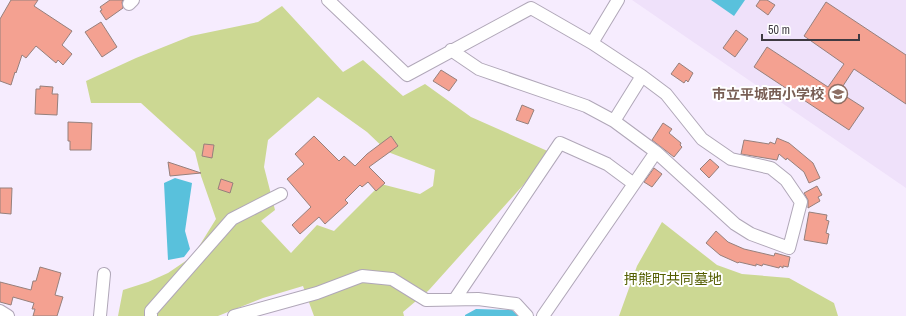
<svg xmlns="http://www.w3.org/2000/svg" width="906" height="316" viewBox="0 0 906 316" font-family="'Archivo Narrow','Noto Sans JP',sans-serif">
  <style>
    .built { fill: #efe1fa }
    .green { fill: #ccd893; fill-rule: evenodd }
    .water { fill: #59c1dc }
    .building { fill: #f4a191; stroke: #96807c }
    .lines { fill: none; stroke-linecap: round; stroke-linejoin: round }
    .street-casing { stroke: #b0a7b8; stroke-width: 14 }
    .street { stroke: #fff; stroke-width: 12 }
    .labels { text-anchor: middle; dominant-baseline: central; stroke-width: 4; stroke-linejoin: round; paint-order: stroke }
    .education-label { font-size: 14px; font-weight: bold; fill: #785e54; stroke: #fff; text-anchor: end }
    .park-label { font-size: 14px; fill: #545e00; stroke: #fff }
  </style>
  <rect width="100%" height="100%" fill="#f6ecfe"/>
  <path class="built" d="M632,0H906V188Z"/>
  <path class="green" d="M282,6L343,72L363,60L403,96L425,84L471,117L552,153L429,290L403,312L404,316H314L303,286L263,298L218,316H118L123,290L148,282L168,273L193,256L216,219L201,176L195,152L141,103H91L86,81L136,58L191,36L258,22ZM318,97L367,132L388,152L435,170L433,186L420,194L381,184L334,231L317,225L291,253L261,221L275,210L264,167L268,140Z
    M662,222L717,265L742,274L789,278L834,303L838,316H619L637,266Z"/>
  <path class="water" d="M711,0H745L734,16Z
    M175,178L192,183L185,231L190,249L184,257L168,260L164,183Z
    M476,309L512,310L518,316H465V315Z"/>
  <path class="building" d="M11,0H38L34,6L72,31L62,45L72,54L63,65L58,60L56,63L36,46L26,58L22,55L16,73L15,72L11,85L0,81V19Z
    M110,0H123L122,2L123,8L106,20L100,11L102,10L100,7Z
    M760,0H767L775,5L768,15L756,6Z
    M826,2L906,55V104L854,69L839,92L864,108L849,130L754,67L767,47L828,87L844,64L804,36Z
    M101,22L117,47L102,57L85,32Z
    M736,30L748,39L735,57L723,48Z
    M679,63L693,73L688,82L686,80L684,83L671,74Z
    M441,70L457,80L449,91L433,81Z
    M40,86L53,87L52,94H58L57,115L35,114L36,89H40Z
    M522,105L534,110L528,124L516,120Z
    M68,122L92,123L91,150H70V141H68Z
    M663,123L672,129L669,133L681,143L680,145L682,147L674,157L652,140Z
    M314,136L339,161L344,156L355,166L367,154L391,136L398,146L369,167L385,183L376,191L368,182L362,187L360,185L345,200L348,203L325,224L319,217L300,234L292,225L311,207L287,179L304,164L295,154Z
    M777,138L789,143L813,163L820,178L809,183L804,172L787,158L786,160L779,154L777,160L741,154L744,140L769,144L770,142L775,144Z
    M204,144L214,145L212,158L202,156Z
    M710,159L719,167L709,178L700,169Z
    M168,162L201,173L170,176Z
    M654,168L662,174L652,187L644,182Z
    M221,179L233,183L230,193L218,189Z
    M817,186L822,195L818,197L820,201L808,208V200L804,193Z
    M0,188H12L11,214L0,213Z
    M809,212L827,215L826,220L829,221L826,233L829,234L827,244L804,240Z
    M716,231L728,242L744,249L774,256L775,253L790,257L788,267L783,266V268L780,266L779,268L763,264L762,266L756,264V266L739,262L738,263L720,255L706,243Z
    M40,267L61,273L55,295L63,297L57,316H33L35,309H32L34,303L13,297L11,305L0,302V282L31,290L33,281H36Z"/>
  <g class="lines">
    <defs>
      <path id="street" d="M328,0L407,75L531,8L592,43L642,76L666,94L702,139L731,159L771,168L786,180L801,202L789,248L751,234L735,224L656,152L614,121L586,106L479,69L451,50
        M129,4L133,0
        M592,43L618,0
        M614,121L642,76
        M455,299L560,143L607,164L634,184
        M0,311L8,316
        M100,316L104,274
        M151,316V311L232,219L281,194
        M234,316L317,293L362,276L392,279L426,300L478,299L516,304L527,316
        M543,316L656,152"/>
    </defs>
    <use href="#street" class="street-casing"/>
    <use href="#street" class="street"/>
  </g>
  <defs>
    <symbol id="school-ring" viewBox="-11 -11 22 22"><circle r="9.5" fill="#fff" stroke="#8d6e63" stroke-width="1.5"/><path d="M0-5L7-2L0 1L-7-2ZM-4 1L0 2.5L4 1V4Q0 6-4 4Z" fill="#8d6e63"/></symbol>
  </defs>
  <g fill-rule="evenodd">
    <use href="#school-ring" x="827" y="83" width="22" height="22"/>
  </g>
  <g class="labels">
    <g class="education-label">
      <text x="824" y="94">市立平城西小学校</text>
    </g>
    <g class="park-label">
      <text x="673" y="279">押熊町共同墓地</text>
    </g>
  </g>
  <path d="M762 34v6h97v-6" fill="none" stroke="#3e3a41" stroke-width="2"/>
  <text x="768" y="34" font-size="12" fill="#3e3a41" stroke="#ffffff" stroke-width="3" paint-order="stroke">50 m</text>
</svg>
